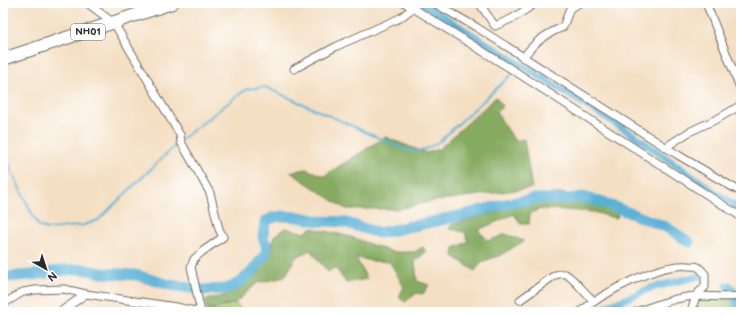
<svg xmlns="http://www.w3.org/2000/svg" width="744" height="315" viewBox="0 0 744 315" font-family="'Balsamiq Sans',sans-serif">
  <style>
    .green { fill: #a9c66d; stroke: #6a784c }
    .forest { fill: #86ab60; stroke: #586b46 }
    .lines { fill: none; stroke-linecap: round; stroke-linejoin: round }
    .stream { stroke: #58b0d5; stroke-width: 2 }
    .canal { stroke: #58b0d5; stroke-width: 7 }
    .river { stroke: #58b0d5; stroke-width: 11 }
    .minor-casing { stroke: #716a60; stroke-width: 9 }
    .trunk-casing { stroke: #716a60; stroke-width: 14 }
    .minor { stroke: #fff; stroke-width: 7 }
    .trunk { stroke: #fff; stroke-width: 12 }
    .labels { text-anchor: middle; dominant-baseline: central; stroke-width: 4; stroke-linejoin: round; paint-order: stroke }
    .shield { fill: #fff; stroke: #6b6b6b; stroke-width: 1 }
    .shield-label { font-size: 10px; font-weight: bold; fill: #2b2b2b }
  </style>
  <rect width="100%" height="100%" fill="#fff"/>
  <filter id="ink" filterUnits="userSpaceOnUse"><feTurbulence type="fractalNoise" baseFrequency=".025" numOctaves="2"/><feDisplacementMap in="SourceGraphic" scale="8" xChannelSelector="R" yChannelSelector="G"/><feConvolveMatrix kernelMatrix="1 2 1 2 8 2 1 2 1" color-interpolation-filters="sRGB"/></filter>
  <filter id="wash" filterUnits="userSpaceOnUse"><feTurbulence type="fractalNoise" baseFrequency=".012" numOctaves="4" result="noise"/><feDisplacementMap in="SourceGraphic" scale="16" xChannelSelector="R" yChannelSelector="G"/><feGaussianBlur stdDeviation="0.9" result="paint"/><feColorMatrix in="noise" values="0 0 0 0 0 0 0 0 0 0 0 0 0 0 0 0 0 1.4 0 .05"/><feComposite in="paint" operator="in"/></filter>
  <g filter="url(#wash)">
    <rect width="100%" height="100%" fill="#f4dfc3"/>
    <path class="green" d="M741,298V312H726V309L717,306L709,309L698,308V300Z
      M236,303L243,312L207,311Z"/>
    <path class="forest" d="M496,97L503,106L496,112L515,141L524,139L532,188L434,201L399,209H346L290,172L306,169L324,176L385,137L426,153L439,149Z
      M562,193L579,197L615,210L618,217L614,218L594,212L565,210L541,209L530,213L529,224H521L514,214L478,230L489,241L505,234L524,241L499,256L481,262L475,271L453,256L454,248L468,242L465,232L449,229L451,225L512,207L540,197Z
      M285,228L305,233L311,228L348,236L392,252H414L423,247L426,252L415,261L417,281L429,285L423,294L417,293L405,302L399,297L404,287L390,262L373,261L356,258L367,279L346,283L335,267L328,272L310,250L296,257L285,277L257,283L235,303L207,310L205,300L227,295L253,278L271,253L274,236Z"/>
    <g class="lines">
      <path class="stream" d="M515,67L518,64
        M182,139L237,96L247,89L265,87L406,150C422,153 427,149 440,141L512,74
        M3,153L33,216L39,226L47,229L59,228L84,225L98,220L179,142"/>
      <path class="canal" d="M421,3L623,128L741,210
        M600,312L606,307L651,288L699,276"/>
      <path class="river" d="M3,276L8,277L41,274L64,270L84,269L101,273L136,275L170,285L190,288L203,290L226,289L239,283L251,273L265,255L267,248L263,236L265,222L272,218L281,216L299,217L319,221L343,222L379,233L455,217L506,204L534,199H569L583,197L607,204L666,227L689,242
        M729,287L741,308"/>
    </g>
  </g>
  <g filter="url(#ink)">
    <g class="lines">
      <defs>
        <path id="minor" d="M87,3L114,23L180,135L181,142L210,193L219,229L223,237L203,251L194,259L191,267L201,312
          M434,3L476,27L678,155L741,192
          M479,3L495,26L513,18L536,3
          M706,3L741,90
          M413,8L516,72L737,214L741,218
          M523,58C534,42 546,34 563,27L570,8L580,3
          M294,69L337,46L400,18L413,8L405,3
          M666,147L689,132L719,118L741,105
          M520,300L555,275C558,274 561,273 565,274C572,276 586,295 594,301
          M3,304L23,292L35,290L64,289L86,294
          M60,312L86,294L176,307L199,312
          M580,312C603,293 660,262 689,266C692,266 696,266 698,267C701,269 703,272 705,274V287L697,294L692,308L699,312
          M636,312C656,305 675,297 697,296C711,296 726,298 741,296"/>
        <path id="trunk" d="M3,59L172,3"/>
      </defs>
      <use href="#minor" class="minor-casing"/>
      <use href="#trunk" class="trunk-casing"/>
      <use href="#minor" class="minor"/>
      <use href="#trunk" class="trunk"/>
    </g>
  </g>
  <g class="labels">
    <rect class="shield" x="71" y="24" width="34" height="16" rx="3"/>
    <g class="shield-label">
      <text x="88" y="32">NH01</text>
    </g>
  </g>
  <rect width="744" height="315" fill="none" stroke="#fff" stroke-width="16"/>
  <g transform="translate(46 269) rotate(141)" stroke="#ffffff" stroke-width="3" paint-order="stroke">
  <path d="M0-3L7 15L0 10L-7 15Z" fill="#2b2b2b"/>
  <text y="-6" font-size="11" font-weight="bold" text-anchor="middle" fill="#2b2b2b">N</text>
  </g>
</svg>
